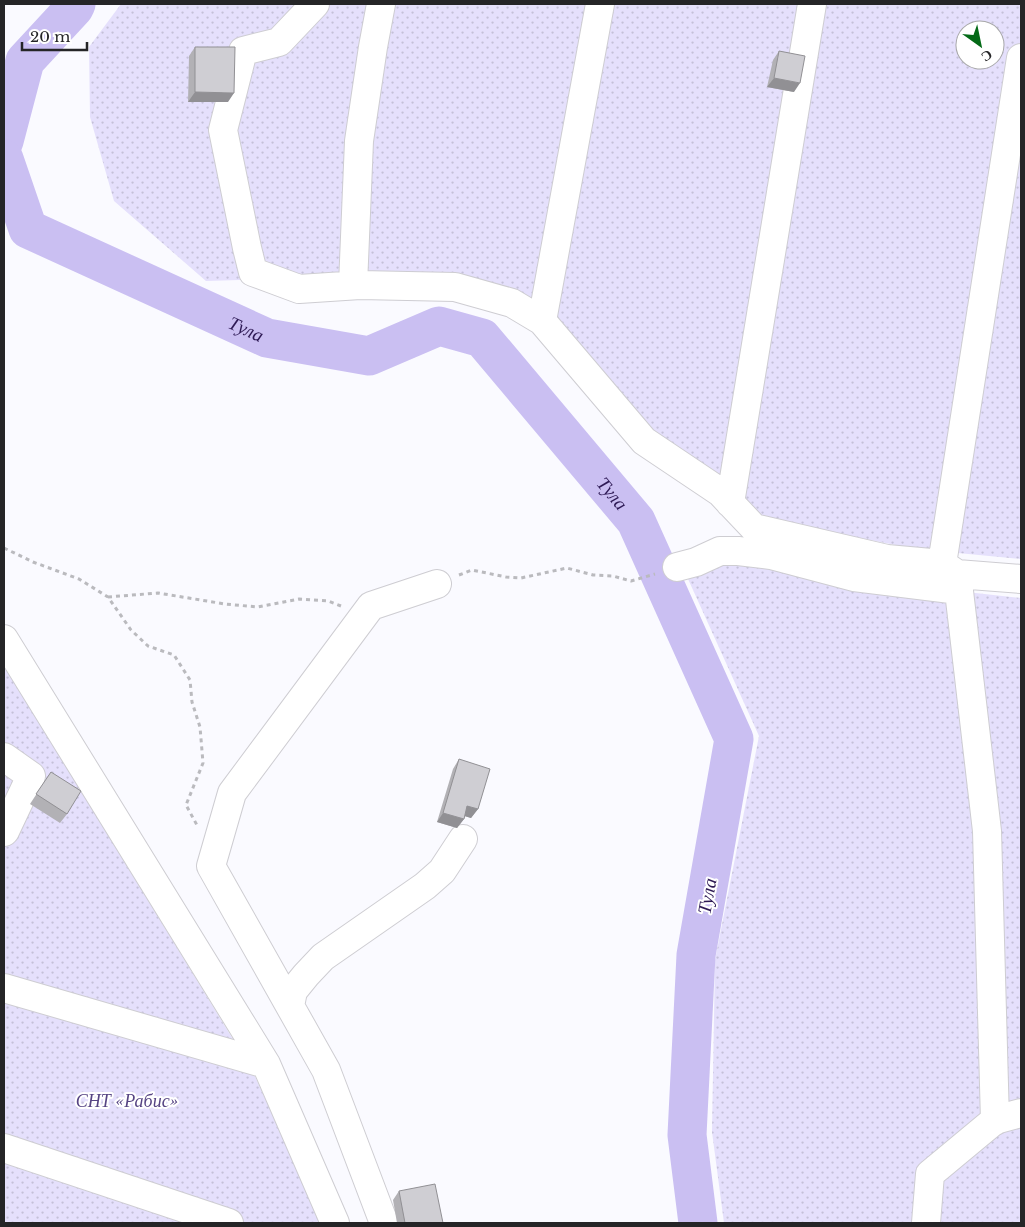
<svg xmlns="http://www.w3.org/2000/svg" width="1025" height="1227" viewBox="0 0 1025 1227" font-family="'Libre Baskerville',serif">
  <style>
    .park { fill: url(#park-dots); fill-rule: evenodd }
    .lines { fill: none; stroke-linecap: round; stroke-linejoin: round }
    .river { stroke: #cabff2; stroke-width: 39 }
    .minor-casing { stroke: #cecdd2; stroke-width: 30 }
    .path { stroke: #bababe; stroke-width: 3; stroke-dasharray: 4 4; stroke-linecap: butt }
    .minor { stroke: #fff; stroke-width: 28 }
    .wall { fill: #b2b1b5 }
    .shaded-wall { fill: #919094 }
    .building { fill: #cfced3; stroke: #919094 }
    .labels { text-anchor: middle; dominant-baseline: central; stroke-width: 4; stroke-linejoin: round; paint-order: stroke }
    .park-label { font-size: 18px; font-style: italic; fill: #564483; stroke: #fff }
    .water-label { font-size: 19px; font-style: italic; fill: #2e1a55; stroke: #fff }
  </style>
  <defs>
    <pattern id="park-dots" width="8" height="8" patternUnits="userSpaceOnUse" patternTransform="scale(1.25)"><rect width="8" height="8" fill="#e5e0fc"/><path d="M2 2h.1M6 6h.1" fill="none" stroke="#c4c0d8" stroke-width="1.8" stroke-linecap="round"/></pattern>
  </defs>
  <rect width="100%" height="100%" fill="#fafaff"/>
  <path class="park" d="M121,4H1021V559L916,549L763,519L658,440L545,303L348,277L206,281L114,201L90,117L89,47ZM965,30H995V60H965Z
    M752,539L904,585L1021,598V1223H724L712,1132L715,960L759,736L679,559L709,540Z
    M4,665L253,1072L322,1223H4Z"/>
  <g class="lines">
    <g class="river">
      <path d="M4,141L25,61L74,8L76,4"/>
      <path id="s1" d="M4,159L28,229L267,338L369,356L439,326L482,338L636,521L734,739L696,955L687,1135L698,1223"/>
    </g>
    <defs>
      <path id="minor" d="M315,4L279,42L243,51L223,130L247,248L253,272L299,289L360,285L455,287L512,303L542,321L644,441L720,492L754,528L887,559L942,564L957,574L1021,579
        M353,285L359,141L373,47L381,4
        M542,321L600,4
        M730,503L812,4
        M942,564L1021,58
        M677,567L696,562L720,551H738L771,555L854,577L959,590
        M957,574L987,831L995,1121
        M4,639L266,1064L335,1223
        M4,757L31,776L5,831L4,832
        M4,988L266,1064
        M290,1006L293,991L306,975L323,957L425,886L442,871L463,839
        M4,1148L229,1223
        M384,1223L326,1070L211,866L232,793L371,606L437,584
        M926,1223L930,1174L995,1120L1021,1113"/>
    </defs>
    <use href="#minor" class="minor-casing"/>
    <path class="path" d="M4,548L33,562L79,579L108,597L131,630L148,646L174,655L190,680L192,702L200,727L203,763L186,805L198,827
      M459,575L472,570L506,577L521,578L567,568L593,575L613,576L631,581L655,574
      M108,597L158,593L225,604L258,607L299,599L328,601L341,606"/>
    <use href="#minor" class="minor"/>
  </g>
  <path class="wall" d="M195,47L228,102H188L189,56Z
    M779,51L794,92L767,87L773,60Z
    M459,759L478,809L471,818L465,816L464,819L457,828L437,822L453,769Z
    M51,772L67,814L60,823L30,804Z
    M399,1191L443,1223H397L393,1200Z"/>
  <path class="shaded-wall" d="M774,78L800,83L794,92L767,87Z
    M195,92L234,93L228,102H188Z
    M467,806L478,809L471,818L461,815Z
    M443,813L464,819L457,828L437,822Z"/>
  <path class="building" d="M195,47H235L234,93L195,92Z
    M779,51L805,56L800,83L774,78Z
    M459,759L490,769L478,809L467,806L464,819L443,813Z
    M51,772L81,791L67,814L36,794Z
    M435,1184L443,1223H405L399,1191Z"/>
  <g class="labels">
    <g class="park-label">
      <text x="127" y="1101">СНТ «Рабис»</text>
    </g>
    <g class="water-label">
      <text stroke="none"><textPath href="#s1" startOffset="314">Тула</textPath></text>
      <text stroke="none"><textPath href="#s1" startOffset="764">Тула</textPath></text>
      <text transform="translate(707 896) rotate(-80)">Тула</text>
    </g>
  </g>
  <rect width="1025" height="1227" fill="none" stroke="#252527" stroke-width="10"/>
  <g transform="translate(980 45) rotate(147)"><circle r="24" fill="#ffffff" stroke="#a8a8a9"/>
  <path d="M0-4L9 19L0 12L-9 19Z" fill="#046a17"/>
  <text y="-8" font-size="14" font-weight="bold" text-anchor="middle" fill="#252527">С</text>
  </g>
  <path d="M22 42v8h65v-8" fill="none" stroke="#252527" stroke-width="2.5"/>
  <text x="30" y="42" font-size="15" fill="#252527" stroke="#ffffff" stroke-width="4" paint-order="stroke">20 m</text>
</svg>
